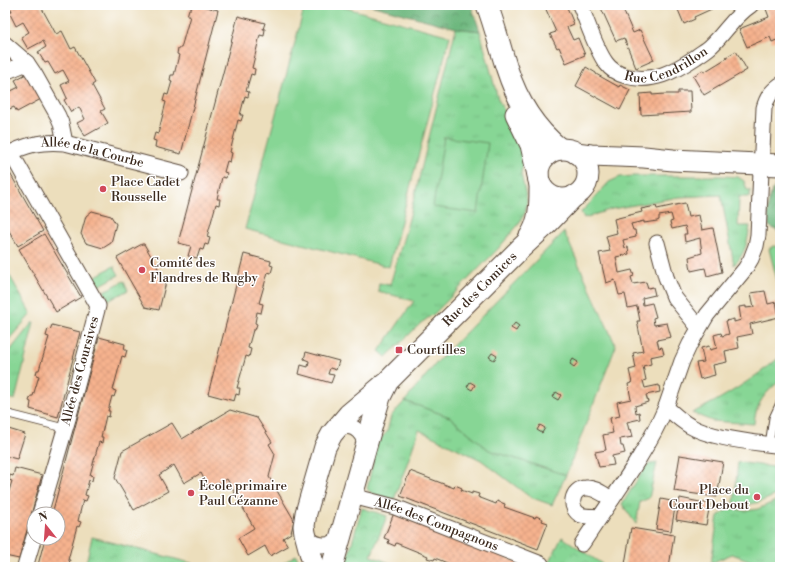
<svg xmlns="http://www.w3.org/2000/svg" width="785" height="572" viewBox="0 0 785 572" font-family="'Libre Bodoni',serif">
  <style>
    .grass { fill: url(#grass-tufts); stroke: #61805a }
    .forest { fill: url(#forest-crowns); stroke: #54704e }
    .park { fill: url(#park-crowns); stroke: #61805a }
    .garden { fill: #87d695; stroke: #61805a }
    .building { fill: url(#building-cross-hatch) }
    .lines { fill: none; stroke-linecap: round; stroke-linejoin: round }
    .lane-casing { stroke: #564536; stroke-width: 9 }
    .street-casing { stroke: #564536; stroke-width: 17 }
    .secondary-casing { stroke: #564536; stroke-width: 23 }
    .lane { stroke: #fff; stroke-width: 7 }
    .street { stroke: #fff; stroke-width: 15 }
    .secondary { stroke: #fff; stroke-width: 21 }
    .poi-dot { fill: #d1495b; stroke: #fff; stroke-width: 1.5 }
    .labels { text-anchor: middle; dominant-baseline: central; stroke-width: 3; stroke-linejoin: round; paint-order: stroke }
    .street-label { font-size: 13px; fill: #3b2a1e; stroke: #fff }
    .poi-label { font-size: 13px; fill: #3b2a1e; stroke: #fff; text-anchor: start }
  </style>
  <defs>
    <pattern id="grass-tufts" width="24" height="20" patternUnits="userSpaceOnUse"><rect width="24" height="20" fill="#87d695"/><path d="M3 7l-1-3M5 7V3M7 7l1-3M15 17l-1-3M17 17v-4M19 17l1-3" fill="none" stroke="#75b880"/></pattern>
    <pattern id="forest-crowns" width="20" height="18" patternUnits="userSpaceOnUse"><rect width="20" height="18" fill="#6db77e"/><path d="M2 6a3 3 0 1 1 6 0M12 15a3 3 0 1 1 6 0" fill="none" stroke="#5b9567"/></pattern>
    <pattern id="park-crowns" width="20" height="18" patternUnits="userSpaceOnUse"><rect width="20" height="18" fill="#87d695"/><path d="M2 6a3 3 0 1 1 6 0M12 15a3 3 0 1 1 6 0" fill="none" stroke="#75b880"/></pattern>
    <pattern id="building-cross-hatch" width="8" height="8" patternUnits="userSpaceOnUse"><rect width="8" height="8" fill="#f6b28e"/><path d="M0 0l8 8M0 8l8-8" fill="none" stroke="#d4997a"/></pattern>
  </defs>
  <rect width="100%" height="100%" fill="#fff"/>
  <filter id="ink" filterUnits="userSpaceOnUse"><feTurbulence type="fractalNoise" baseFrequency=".025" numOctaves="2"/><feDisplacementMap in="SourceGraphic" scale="8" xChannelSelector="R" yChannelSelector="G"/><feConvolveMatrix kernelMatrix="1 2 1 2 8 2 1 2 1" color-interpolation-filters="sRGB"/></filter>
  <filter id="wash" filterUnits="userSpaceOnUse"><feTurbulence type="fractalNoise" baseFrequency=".012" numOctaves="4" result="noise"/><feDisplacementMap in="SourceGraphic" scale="16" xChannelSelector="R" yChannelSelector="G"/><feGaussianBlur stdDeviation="0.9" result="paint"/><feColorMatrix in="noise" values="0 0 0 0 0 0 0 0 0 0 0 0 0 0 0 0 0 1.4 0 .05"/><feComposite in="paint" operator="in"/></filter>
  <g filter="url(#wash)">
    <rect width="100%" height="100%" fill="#ecdebc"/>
    <path class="grass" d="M456,28L480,31L498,99L522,147L523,163L521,174L527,201L525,213L518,225L497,250L435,313L421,323L386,357L379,351L414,301L378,291L379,283L390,285L409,219Z
      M634,176H722L738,177L744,181L747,190H750V197H739L738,226H750C747,242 746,253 734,265L721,195L679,197L612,209L584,218L581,212L590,203L609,182L620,177Z
      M773,246L780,247V292L769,249Z
      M114,266L119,275L99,286L94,277Z
      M5,267L31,314L5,344Z
      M124,281L128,290L110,300L108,299L104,291Z
      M32,323H34L15,400L5,397V357Z
      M780,357V381C765,392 755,405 754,424L712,421L692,413C724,398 753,379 780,357Z
      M405,401L450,417L489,450L566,475L552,505L530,497L481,460L419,430L394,500L373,494L367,489L378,441L387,432L391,416Z
      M738,462L780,468V493C762,501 754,507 734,503Z
      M657,463L649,498L640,502L636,524L622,504L646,466L650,464Z
      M780,499V567H767L732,554L711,563L718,516L727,510V508L746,511L758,509Z
      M92,537L206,567H85Z
      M296,555L301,567H281L282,564Z"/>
    <path class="forest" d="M370,5H471L480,31L456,28Z
      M778,183H780V233L769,226C767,211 767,194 778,183Z"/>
    <path class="park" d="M362,508L387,516L371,556L400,567H345Z
      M562,537L602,564V567H547Z"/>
    <path class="garden" d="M305,5H335L450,36L389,267L245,229Z
      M444,137L488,143L478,213L433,207Z
      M564,232L616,346L566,475L489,450L450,417L405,401L438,361Z"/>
    <g id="blocks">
      <path class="building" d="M9,5H40L56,34L62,31L71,49L75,47L95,83L92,85L105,109L101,111L108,123L85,136L77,123L85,119L79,107L71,112L64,100L67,98L61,85L69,81L63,70L55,74L48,62L45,63L38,52L46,47L43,41L28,49L21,37L29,32L23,22L16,26L9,12L12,11Z
        M193,5H199L218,10L181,154L155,147L156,141L153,140L155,133L158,134L166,102L163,101L165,94L168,95L172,81L170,80L171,75H174L179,55L177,54L178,48H181L190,16H187L189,9H191Z
        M544,5H566L574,24L567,27L573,40L578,38L585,55L566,63L559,47L557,48L550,34L556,32Z
        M607,5H621L633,33L640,30L654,60L636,68L624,38L616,41L601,8Z
        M676,5H726L719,8L718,6L694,17L695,19L684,24Z
        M775,5H780V32L777,34L779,39L772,42L770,37L747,47L739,29L769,17L766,9Z
        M238,16L265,23L263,29H265L264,36L260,35L252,68L255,69L254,75L251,74L246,91L249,92L248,97L245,96L240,115H243L241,121L238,120L230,152L232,153L230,162L227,161L224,172L227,173L226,178L222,177L217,199H220L219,205L216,204L207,237L210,238L208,245L205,244L203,250L200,249L197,258L188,256L191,246L178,243Z
        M736,51L747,70L704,95L693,76L703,70L704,72L727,58L726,57Z
        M586,67L596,73V74L619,87L620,85L630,90L620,110L576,86Z
        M28,73L41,99L17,112L14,107L5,111V89L7,93L19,87L15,80Z
        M678,91H690L691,112L641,115L640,94L652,93V95L665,94H678Z
        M7,168L43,231L18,246L5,224V169Z
        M685,203L688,217L699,215L702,230L713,228L722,272L707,276L705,268L691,271L689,257L702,253L700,238L685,242L684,234H687L685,226L672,229L670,222L673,221L671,214L659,216V220L657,221L644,223V221L631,224L633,230H635L636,237L623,240L625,248L628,247L629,254L616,257L619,273L632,270L634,276L631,277L633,284L646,282L648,288L653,287L655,295L642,298L643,305L652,303L656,317L653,318L654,325L667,323L671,337L657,340L659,348L662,347L664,354L650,357L651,364L643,366L646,380L643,381L645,388L659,385L660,392L646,395L648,402L635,406L636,413L639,412L640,419L627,422L629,430L631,429L633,437L620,439L621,446H623L625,453L612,456L614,465L599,467L595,452L606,450L603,435L613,433L610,418L620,416L617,402L631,399L628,384L632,383L629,370L636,368L633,353L643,351L637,321H640L637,306L628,308L625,294L619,295L615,280L606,283L599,253L610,251L606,236L617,233L614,219L642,212L641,209L656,206L657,209Z
        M92,211L111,216L116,224L111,243L103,248L86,243L81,234L86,216Z
        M44,234L81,297L56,312L19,249Z
        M142,244H144L166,282L159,310L145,307L117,258Z
        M244,254L271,261L270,265L273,266L271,273L268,272L259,303L263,304L261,313L257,312L255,323L257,324L255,330H253L248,348L251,349L249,357L246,356L237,388H240L239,395L236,394L234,401L208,394Z
        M765,291L768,304L776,302L779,317L750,324L752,334L737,337L739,348L725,351L727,362L713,365L715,375L700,379L696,363L704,362L701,348L709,346L710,350L717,348L714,335L721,333L722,336L729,334L726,321L734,319V322L741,320L739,307L746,306V308L754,307L751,293Z
        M515,323L519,326L516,331L511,328Z
        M52,325L80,332L58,417L30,409L31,402L29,401L31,396H33L39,376L36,375L37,370H39L49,337L46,336L48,329L50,330Z
        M99,337L125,344L124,350H127L125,357L122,356L113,390L116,391L114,397L112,396L108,411H110L109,417L106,416L101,437H103L102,443L99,442L90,475L93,476L92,481L89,480L85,495L88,496L86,501L83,500L78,521L81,522L79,527L77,526L68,560H70L68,567H47L38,565L45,538H58V514H52Z
        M306,352L339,361L336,370L330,368L328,374L334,375L331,383L299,374L301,365L308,367L309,361L304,359Z
        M492,353L497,356L494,360L489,357Z
        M573,359L578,362L574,367L570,364Z
        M470,382L475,385L472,390L467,387Z
        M556,392L561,395L558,400L553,397Z
        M230,410L257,418L272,442L269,444L275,454L269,477L294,520L291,533L283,538L288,546L270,556L265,546L248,556L238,538L254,528L227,479L209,489L201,473L184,483L174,465L159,475L168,491L134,510L115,478L122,451L172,423L182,439Z
        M540,425L545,428L542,433L537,430Z
        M5,428L25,434L17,459L5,456Z
        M680,455L723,462L717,497L674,491Z
        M15,468L42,475L19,559L5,556V504L12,481L9,480L10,475L13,476Z
        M410,471L454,488L455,485L462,488L461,490L472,494V492L479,494L478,497L496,504L497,501L505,504L504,507L535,518L536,516L543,519L542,521L548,523L538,549L400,496Z
        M680,498L710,504L706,525L676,520Z
        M661,499L676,502L671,531L656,529Z
        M394,513L530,567H451L452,565L435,558L434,560L427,558L428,556L396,543L395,546L388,543L389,540L384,538Z
        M631,528L674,535L669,567H643L625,564Z"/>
    </g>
  </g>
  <g filter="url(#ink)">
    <use href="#blocks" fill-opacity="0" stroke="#564536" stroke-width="1"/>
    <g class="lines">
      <defs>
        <path id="lane" d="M5,413L64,428
          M769,445L773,418L780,403"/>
        <g id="street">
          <path id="s1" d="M580,5C587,21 596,50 606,63C611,70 618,74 626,76C652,84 675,71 696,57C701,53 707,50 711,46C725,33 734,16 751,5"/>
          <path d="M5,44L27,63L35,75L58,116L61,123L65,143"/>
          <path d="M5,72L27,63"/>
          <path d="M780,85C771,92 767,97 764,108L758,235L756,246L751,259L745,269L707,315L690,344L682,361L666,407C674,414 681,421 690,426C712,439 754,442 780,446"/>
          <path d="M11,153L98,306L68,419L40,514"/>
          <path id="s2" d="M5,156C26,144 42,141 65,143L181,173"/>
          <path d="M657,243L666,277L674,297L699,328"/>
          <path d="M334,432C349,420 362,429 366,446"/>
          <path id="s3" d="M352,496L395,507L541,564"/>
          <path d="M600,517C594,516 587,517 581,515C568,509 571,488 586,488C595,487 604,495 612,499"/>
          <path d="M305,530C311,548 329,549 341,537"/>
          <path d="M582,544C611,499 645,456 666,407"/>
          <path d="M25,567L34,537"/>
        </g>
        <g id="secondary">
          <path d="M487,5C495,26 500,48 507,69C517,100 535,129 560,149"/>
          <path d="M516,114L531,145L538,175"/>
          <circle cx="563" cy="174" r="25"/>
          <path d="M576,153L591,155L644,157L673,160L780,165"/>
          <path d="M529,238C541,221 540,202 540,183"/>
          <path id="s4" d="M314,567L305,533L304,526L306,513L325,447L332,434L349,414L387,382L521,248L549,222L574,196"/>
          <path d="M332,567L375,414L380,397L386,385"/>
        </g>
      </defs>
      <use href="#lane" class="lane-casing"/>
      <use href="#street" class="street-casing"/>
      <use href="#secondary" class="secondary-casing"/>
      <use href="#lane" class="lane"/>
      <use href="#street" class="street"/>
      <use href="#secondary" class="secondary"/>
    </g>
  </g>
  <g class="poi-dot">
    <circle cx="103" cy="189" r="4"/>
    <circle cx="142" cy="270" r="4"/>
    <rect x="395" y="346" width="8" height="8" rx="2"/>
    <circle cx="191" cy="493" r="4"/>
    <circle cx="757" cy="497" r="4"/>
  </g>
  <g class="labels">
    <g class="street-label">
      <text stroke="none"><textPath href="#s1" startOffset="131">Rue Cendrillon</textPath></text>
      <text stroke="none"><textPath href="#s2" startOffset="91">Allée de la Courbe</textPath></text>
      <text stroke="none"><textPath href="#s4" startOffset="346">Rue des Comices</textPath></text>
      <text transform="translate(80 371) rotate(-75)">Allée des Coursives</text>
      <text stroke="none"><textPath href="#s3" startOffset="89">Allée des Compagnons</textPath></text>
    </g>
    <g class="poi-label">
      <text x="111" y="182">Place Cadet<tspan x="111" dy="15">Rousselle</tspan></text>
      <text x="150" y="263">Comité des<tspan x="150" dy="15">Flandres de Rugby</tspan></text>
      <text x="407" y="350">Courtilles</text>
      <text x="199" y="486">École primaire<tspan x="199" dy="15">Paul Cézanne</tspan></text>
      <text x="749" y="490" text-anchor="end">Place du<tspan x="749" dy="15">Court Debout</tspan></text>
    </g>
  </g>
  <rect width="785" height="572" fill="none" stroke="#fff" stroke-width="20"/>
  <g transform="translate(46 526) rotate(343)"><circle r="19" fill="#ffffff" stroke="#b1aaa5"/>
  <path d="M0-3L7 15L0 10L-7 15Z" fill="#d1495b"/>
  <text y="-6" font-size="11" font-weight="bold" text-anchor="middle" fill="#3b2a1e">N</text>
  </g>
</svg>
